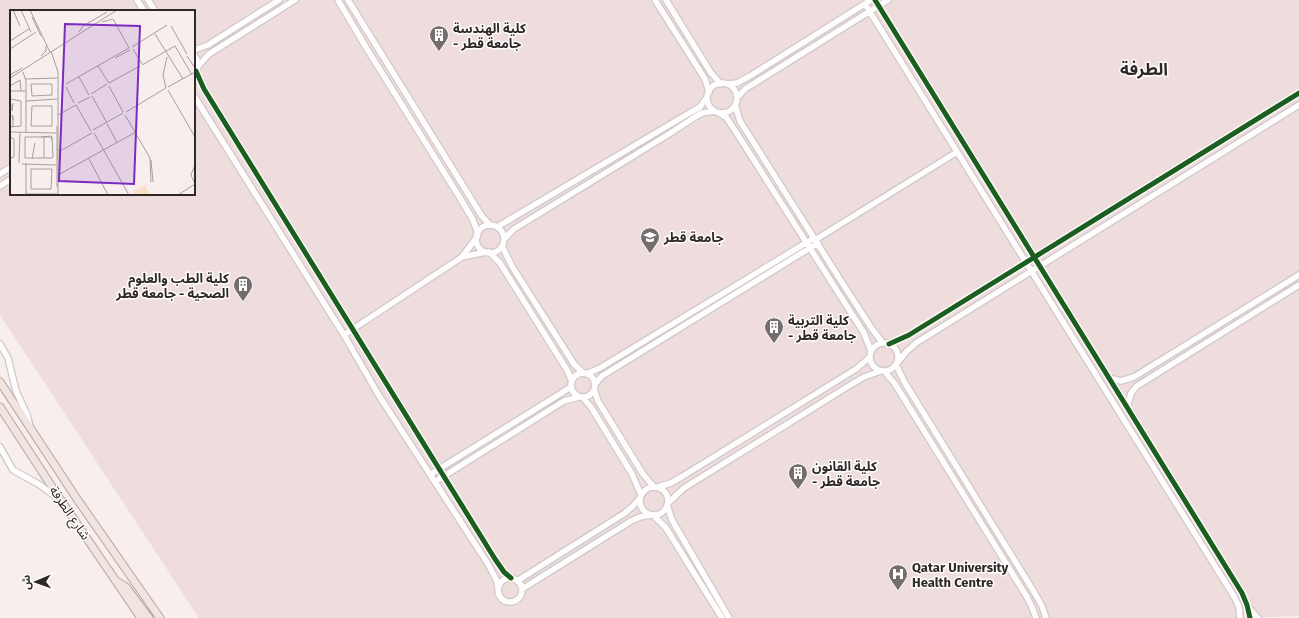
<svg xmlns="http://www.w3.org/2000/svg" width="1299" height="618" viewBox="0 0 1299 618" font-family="'Fira Sans','Noto Sans Arabic',sans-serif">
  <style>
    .built { fill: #efddde; fill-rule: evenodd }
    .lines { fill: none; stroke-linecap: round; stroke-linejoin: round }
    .minor-casing { stroke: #d0c9c9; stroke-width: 8 }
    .major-casing { stroke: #b9a59e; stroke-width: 9 }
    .minor { stroke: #fefcfc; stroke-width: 5.5 }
    .major { stroke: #f0e5e0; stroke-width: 7 }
    .cycleway-casing { stroke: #fffcfc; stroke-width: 8 }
    .cycleway { stroke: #1b5e20; stroke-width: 5 }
    .labels { text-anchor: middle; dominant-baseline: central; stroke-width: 3; stroke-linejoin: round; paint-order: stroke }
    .poi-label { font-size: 13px; font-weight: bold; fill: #2e2828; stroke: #fffcfc; text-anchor: start }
    .street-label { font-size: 13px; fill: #2e2828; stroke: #fffcfc }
    .district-label { font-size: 17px; font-weight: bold; fill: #2e2828; stroke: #fffcfc }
    .inset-road { fill: none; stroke: #a79f9f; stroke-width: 1 }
    .view { fill: #7b2cbf; fill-opacity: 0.15; stroke: #7b2cbf; stroke-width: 2 }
    .inset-edge { fill: none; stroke: #2e2828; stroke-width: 2 }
  </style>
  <rect width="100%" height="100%" fill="#f8eeee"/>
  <path class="built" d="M0,0H1299V616L1244,618H199L0,315ZM11,11H194V194H11Z"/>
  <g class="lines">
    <defs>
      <path id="minor" d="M137,0L144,11
        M148,0L155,11
        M338,0L367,49L460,198L473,220L478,234
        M348,0L475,205L481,215L490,225
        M655,0L705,79L709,92
        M666,0L711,73L721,84
        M875,0L1242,593L1247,605L1250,618
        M865,4L1235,598L1239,607L1240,618
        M194,50L208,45L279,0
        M194,55L197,60L198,67
        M198,66L209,54L295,0
        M196,71L204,89L495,559L504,572L511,578
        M707 98a15 15 0 1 1 30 0a15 15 0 1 1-30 0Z
        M727,84L737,83L750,76L871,0
        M194,96L344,335L378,394L488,564L496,579L498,587
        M737,98L745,89L888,0
        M735,105L740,121L752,140L841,281L872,329L883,343
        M719,113L726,117L736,132L864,333L871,351
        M0,174L11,167
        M0,186L11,179
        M476 239a14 14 0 1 1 28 0a14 14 0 1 1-28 0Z
        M497,227L691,112L700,107L707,97
        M504,239L514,229L669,134L695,117L702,113L715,111
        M815,240L957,152
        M502,246L513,268L574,364L583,373
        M489,252L500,263L567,370L572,381
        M462,257L477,237
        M344,335L462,257L486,252
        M870 357a14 14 0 1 1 28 0a14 14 0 1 1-28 0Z
        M0,344L8,358L16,391L27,415L30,426
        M889,344L909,335L1299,93
        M898,362L906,352L916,343L1299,105
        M896,365L905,383L1034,592L1042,606L1046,618
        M885,372L895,384L1027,597L1032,607L1036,618
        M571 385a12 12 0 1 1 24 0a12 12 0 1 1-24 0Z
        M586,374L600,368L814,238
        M1109,378L1121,381L1134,377L1299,275
        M595,384L602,376L818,243
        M594,389L598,401L643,474L654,487
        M583,398L591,407L632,474L641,495
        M1127,408L1131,393L1137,386L1299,285
        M0,447L13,470L40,485L60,500
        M431,474L571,387
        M436,481L564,401L579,397
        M640 501a14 14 0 1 1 28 0a14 14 0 1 1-28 0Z
        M658,487L671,483L683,476L856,369L870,357
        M668,503L684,488L847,387L864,377L881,371
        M667,505L672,520L729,618
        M653,515L666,528L722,618
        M498 590a12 12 0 1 1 24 0a12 12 0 1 1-24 0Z
        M517,581L625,513L633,506L640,498
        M522,589L631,521L640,517L651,515
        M1249,608L1258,618"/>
      <path id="major" d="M0,382L77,499L160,618
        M0,407L58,496L141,618
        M118,582L126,587L149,618"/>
    </defs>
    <use href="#minor" class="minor-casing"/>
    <use href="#major" class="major-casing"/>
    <use href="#minor" class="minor"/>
    <use href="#major" class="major"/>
    <defs>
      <path id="cycleway" d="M875,0L1242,593L1247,605L1250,618
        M196,71L204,89L495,559L504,572L511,578
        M889,344L909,335L1299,93"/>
    </defs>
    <use href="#cycleway" class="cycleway-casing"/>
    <use href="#cycleway" class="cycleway"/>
  </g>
  <defs>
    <symbol id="building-pin" viewBox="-11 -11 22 30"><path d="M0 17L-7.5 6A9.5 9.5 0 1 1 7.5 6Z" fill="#756d6d" stroke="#fffcfc"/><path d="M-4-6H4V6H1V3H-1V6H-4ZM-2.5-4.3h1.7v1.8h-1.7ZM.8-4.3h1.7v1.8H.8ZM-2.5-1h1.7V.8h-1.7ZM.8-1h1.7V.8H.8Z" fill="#fff"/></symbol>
    <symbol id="university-pin" viewBox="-11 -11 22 30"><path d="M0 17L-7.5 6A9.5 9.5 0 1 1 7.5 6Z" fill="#756d6d" stroke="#fffcfc"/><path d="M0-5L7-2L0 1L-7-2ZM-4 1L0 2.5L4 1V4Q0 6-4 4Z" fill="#fff"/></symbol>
    <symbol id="hospital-pin" viewBox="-11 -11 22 30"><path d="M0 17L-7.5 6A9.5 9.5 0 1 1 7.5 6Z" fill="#756d6d" stroke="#fffcfc"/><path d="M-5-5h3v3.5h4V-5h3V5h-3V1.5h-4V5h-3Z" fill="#fff"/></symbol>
  </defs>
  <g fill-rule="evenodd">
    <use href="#building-pin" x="428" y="24" width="22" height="30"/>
    <use href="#university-pin" x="639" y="226" width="22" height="30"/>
    <use href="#building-pin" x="232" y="274" width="22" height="30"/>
    <use href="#building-pin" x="763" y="316" width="22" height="30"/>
    <use href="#building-pin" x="787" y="462" width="22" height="30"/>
    <use href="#hospital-pin" x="887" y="563" width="22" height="30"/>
  </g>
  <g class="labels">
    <g class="poi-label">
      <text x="453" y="28">كلية الهندسة<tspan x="453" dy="15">- جامعة قطر</tspan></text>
      <text x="664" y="237">جامعة قطر</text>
      <text x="229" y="278" text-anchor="end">كلية الطب والعلوم<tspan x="229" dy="15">الصحية - جامعة قطر</tspan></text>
      <text x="788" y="320">كلية التربية<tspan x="788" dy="15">- جامعة قطر</tspan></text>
      <text x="812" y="466">كلية القانون<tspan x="812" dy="15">- جامعة قطر</tspan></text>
      <text x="912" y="567">Qatar University<tspan x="912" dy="15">Health Centre</tspan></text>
    </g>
    <g class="street-label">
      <text transform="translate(70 513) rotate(56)">شارع الطرفة</text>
    </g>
    <g class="district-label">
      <text x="1144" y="69">الطرفة</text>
    </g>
  </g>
  <g transform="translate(10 10)">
    <rect width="185" height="185" fill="#f8eeee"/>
    <path d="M135,175L140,184L125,185L123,181Z" fill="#fae0c6"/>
    <path class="inset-road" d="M3,0L10,16M11,0L21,22M20,0L40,42M22,7L31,26M92,12L103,9L119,38M161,16L177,44M69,22L73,16L97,2M145,24L173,69M0,31L19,19M122,37L157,15M0,39L26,22M123,39L132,54M41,41L48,62V185M31,46L36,41V36M177,46L185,58M105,48L120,40M132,55L165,36L182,65M88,56L99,73M13,62L16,71V122M0,65L12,58M69,67L79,85M0,68L107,0M15,69L47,68M99,73L130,56M21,74H42V85L22,86ZM56,74L119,38M0,76L10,70L11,81M99,76L113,102M56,77L64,93M158,77L185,62M156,78L153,65L157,47M158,80L185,127M0,81H16M81,84L97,74M82,86L97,113M0,89L11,91V116L0,117M16,91L47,89M68,93L80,87M2,94V101L3,93M66,95L81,121M22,96H42V116H21ZM116,102L156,78M48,105L66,95M115,105L140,148L141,172M97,114L107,132M3,117V106L2,105L3,110M83,120L113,103M0,122L47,123M84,123L119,185M0,127L4,129V147L0,148M31,127L41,126L42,127L43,147L42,148H15V127H41L42,130M34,127V148M47,140H52L82,123M22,149L25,133M79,149L98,185M141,150L143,172M9,153L10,122M12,154L46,155M21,159H42L41,179H21ZM48,165L126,122M185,174L181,165L185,155M47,177V116M16,184H47M16,185V153M168,185L185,174"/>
    <path class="view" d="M55,14L130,16L124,174L49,171Z"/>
    <rect width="185" height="185" class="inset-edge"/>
  </g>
  <g transform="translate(36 582) rotate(268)" stroke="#fffcfc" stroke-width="3" paint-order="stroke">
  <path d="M0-3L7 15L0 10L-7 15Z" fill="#2e2828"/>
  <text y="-6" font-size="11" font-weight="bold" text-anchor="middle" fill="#2e2828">ش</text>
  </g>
</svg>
